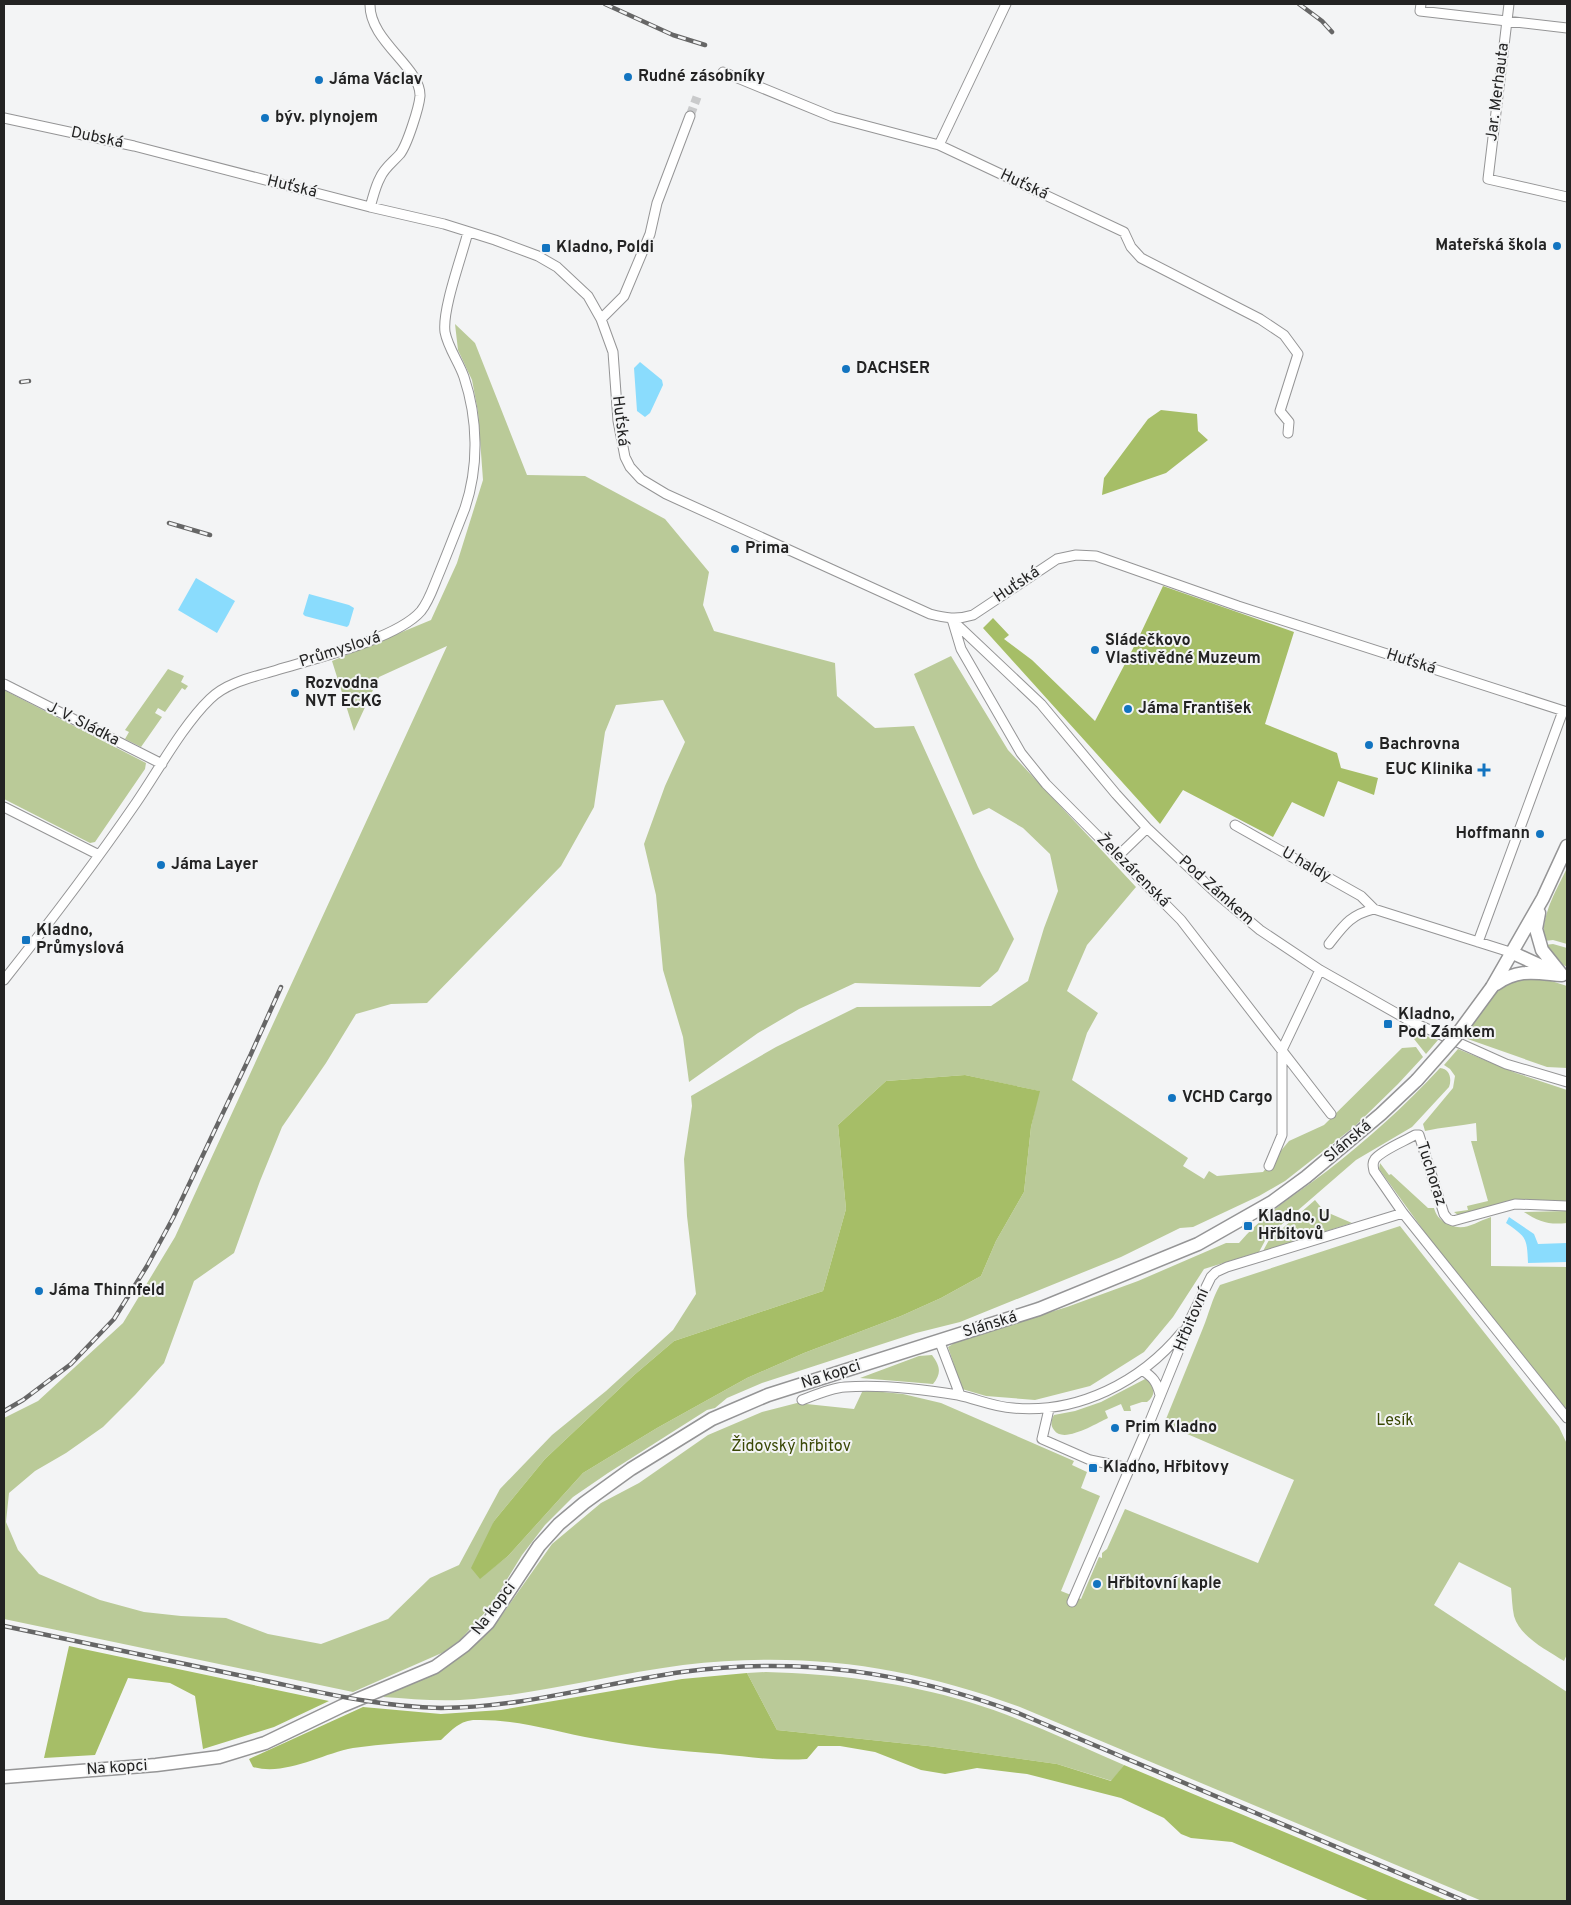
<svg xmlns="http://www.w3.org/2000/svg" width="1571" height="1905" viewBox="0 0 1571 1905" font-family="Overpass,sans-serif">
  <style>
    .green { fill: #baca98; fill-rule: evenodd }
    .forest { fill: #a6be67 }
    .water { fill: #8adcfd }
    .lines { fill: none; stroke-linecap: round; stroke-linejoin: round }
    .street-tunnel { stroke: #c9cacb; stroke-width: 9; stroke-dasharray: 9 4.5; stroke-linecap: butt }
    .street-casing { stroke: #959596; stroke-width: 11 }
    .secondary-casing { stroke: #959596; stroke-width: 15 }
    .street { stroke: #fff; stroke-width: 9 }
    .secondary { stroke: #fff; stroke-width: 12 }
    .rail-casing { stroke: #666; stroke-width: 4.5 }
    .rail { stroke: #f3f4f5; stroke-width: 2.5; stroke-dasharray: 8; stroke-linecap: butt }
    .secondary-bridge-casing { stroke: #959596; stroke-width: 15; stroke-linecap: butt }
    .secondary-bridge { stroke: #fff; stroke-width: 12 }
    .poi-dot { fill: #1274c0; stroke: #f3f4f5; stroke-width: 2 }
    .labels { text-anchor: middle; dominant-baseline: central; stroke-width: 4; stroke-linejoin: round; paint-order: stroke }
    .poi-label { font-size: 16px; font-weight: bold; fill: #232323; stroke: #f3f4f5; text-anchor: start }
    .street-label { font-size: 16px; fill: #232323; stroke: #f3f4f5 }
    .park-label { font-size: 16px; fill: #3a4805; stroke: #f3f4f5 }
  </style>
  <rect width="100%" height="100%" fill="#f3f4f5"/>
  <path class="green" d="M455,324L475,343L527,475L585,476L665,519L709,572L703,605L714,631L835,663L837,696L875,728L914,726L978,867L1014,939L998,971L980,987L855,983L799,1009L758,1033L689,1082L683,1037L663,970L656,895L644,844L665,786L685,742L663,700L616,705L605,732L594,807L561,866L427,1003L391,1004L356,1014L326,1063L282,1127L260,1181L234,1253L194,1281L164,1363L135,1395L103,1427L66,1453L35,1471L9,1493L6,1522L18,1550L39,1574L100,1600L144,1612L181,1616L226,1618L268,1634L321,1644L388,1619L430,1578L459,1565L500,1489L552,1435L606,1391L673,1330L696,1294L687,1216L684,1159L692,1106L691,1096L776,1047L857,1007L991,1006L1028,981L1044,928L1058,891L1050,854L1023,828L989,808L973,815L914,674L951,656L1008,750L1136,887L1087,945L1067,991L1098,1013L1087,1033L1072,1080L1188,1158L1183,1166L1204,1179L1209,1171L1217,1176L1263,1172L1289,1141L1324,1125L1402,1048L1416,1047L1423,1057L1398,1084L1355,1126L1285,1181L1259,1196L1193,1227L1180,1228L1121,1257L960,1322L916,1333L762,1383L727,1398L715,1408L707,1410L608,1473L573,1497L545,1525L522,1555L490,1607L460,1640L444,1652L353,1692L4,1619V1418L38,1401L123,1323L175,1237L447,646L379,677L354,731L332,661L431,620L457,563L483,480L478,412L472,380L458,350ZM965,1075L1039,1091L1031,1127L1024,1192L996,1241L981,1276L941,1298L901,1316L804,1353L747,1378L657,1428L583,1473L508,1556L480,1578L494,1521L545,1459L633,1376L674,1341L823,1291L846,1209L838,1125L886,1081Z
    M168,669L184,676L181,682L188,686L185,690L182,688L165,712L158,708L155,713L162,717L141,747L125,739L129,732L125,730Z
    M4,690L146,763L145,769L95,842L90,843L4,799Z
    M1567,868V944L1553,940L1544,941C1541,915 1556,891 1567,868Z
    M1553,944L1567,948V967L1560,963L1545,945Z
    M1529,977L1545,979L1567,986V1068L1547,1067L1462,1037L1496,992L1513,981Z
    M1406,1029L1438,1040L1426,1054Z
    M1458,1049L1516,1073L1567,1090V1202L1481,1210L1458,1215L1454,1212L1468,1210L1467,1206L1488,1201L1471,1141H1477L1476,1123C1459,1126 1442,1127 1425,1131L1423,1124L1453,1088L1455,1076L1450,1069L1444,1065Z
    M1440,1068C1450,1069 1452,1079 1449,1087L1412,1127L1356,1160L1267,1237L1259,1252L1204,1269L1173,1317L1144,1352L1090,1386L1035,1400L986,1396L962,1389L948,1347L959,1340L1067,1307L1138,1281L1226,1243H1239C1265,1212 1296,1195 1327,1171C1367,1140 1406,1105 1440,1068Z
    M1380,1163L1389,1175L1391,1174L1428,1208H1434C1436,1215 1439,1219 1446,1223C1464,1233 1473,1223 1491,1217V1266L1567,1267V1410L1429,1238L1379,1169Z
    M1315,1200L1324,1211L1352,1223L1263,1251L1269,1240Z
    M1567,1211V1223C1549,1225 1539,1222 1524,1212Z
    M1400,1226L1559,1427L1567,1444V1654L1564,1661C1547,1650 1520,1637 1514,1616C1512,1607 1512,1597 1511,1588L1459,1562L1434,1605L1567,1692V1901H1482L1020,1707C906,1665 804,1651 683,1665C613,1674 544,1693 474,1699C443,1702 413,1699 383,1697L390,1692L449,1665L492,1629L552,1544L601,1503L639,1483L708,1435L762,1412L797,1403L854,1409L863,1390L903,1394L941,1403L1074,1461L1072,1465L1087,1472L1081,1488L1100,1496L1061,1591L1081,1599L1099,1557L1102,1558V1553L1107,1549L1125,1509L1258,1563L1294,1480L1164,1424C1177,1392 1190,1360 1203,1328C1209,1313 1212,1299 1220,1285Z
    M932,1355C940,1366 942,1373 933,1384L860,1378L919,1356Z
    M1147,1378C1154,1387 1157,1394 1147,1402H1142L1130,1406L1131,1411H1124L1121,1404L1105,1411L1108,1418C1095,1424 1063,1444 1054,1430C1050,1425 1051,1420 1054,1415L1075,1411L1101,1402Z
    M766,1672C835,1674 902,1682 969,1702C1022,1718 1073,1743 1124,1765L1112,1781L1057,1764L928,1746L777,1730L747,1673Z"/>
  <path class="forest" d="M1161,410L1197,414L1198,431L1208,440L1166,473L1102,495L1104,478L1148,419Z
    M1163,586L1294,632L1265,724L1337,753L1341,768L1378,778L1374,795L1338,781L1324,817L1292,802L1273,837L1183,790L1160,824L983,628L993,618L1009,635L1004,639L1032,660L1095,721L1138,639Z
    M965,1075L1040,1091L1031,1127L1024,1192L996,1241L981,1276L941,1298L901,1316L804,1353L747,1378L657,1428L583,1473L508,1556L480,1579L471,1568L494,1521L545,1459L633,1376L674,1341L823,1291L846,1209L838,1125L886,1081Z
    M69,1646L329,1701L274,1727L203,1749L195,1696L170,1683L128,1678L95,1755L44,1758Z
    M747,1673L777,1730L928,1746L1057,1764L1111,1781L1124,1765L1449,1901H1370L1232,1842L1191,1838L1181,1834L1164,1818L1121,1798L1027,1774L977,1768L945,1774L921,1770L875,1752L840,1746H818L807,1759C778,1761 750,1757 720,1754C679,1751 637,1747 596,1739C556,1732 517,1719 476,1720C460,1720 452,1730 441,1740C412,1742 383,1744 353,1748C321,1754 286,1776 253,1767L249,1759L363,1707L441,1714L501,1710L682,1679Z"/>
  <path class="water" d="M640,362L662,380L663,385L650,413L645,417L637,411L634,368Z
    M196,578L235,601L217,633L178,610Z
    M309,594L349,605L354,608L349,625L347,627L305,616L303,614Z
    M1509,1217L1534,1234L1538,1244L1567,1243V1262L1528,1263C1527,1237 1526,1237 1506,1223Z"/>
  <g class="lines">
    <path class="street-tunnel" d="M690,116L697,97"/>
    <defs>
      <path id="street" d="M370,4C369,41 421,67 420,96C419,108 407,145 400,154C393,162 384,168 380,178C375,187 373,198 370,207
        M1421,4L1420,11L1567,28
        M1509,4L1488,179L1567,197
        M723,72L833,117L939,145L1124,232L1131,247L1141,258L1260,319L1284,335L1298,354L1280,411L1289,422L1288,433
        M4,118L134,146L370,207L444,224L495,240L538,256L557,267L588,296L601,319L613,352L618,421L625,457L630,467L641,479L666,494L930,614C945,618 957,620 973,615L1057,559L1076,555L1096,556L1238,606L1567,712
        M939,145L1006,4
        M601,319L624,296L650,234L657,203L690,116
        M951,619L1041,704L1116,794L1147,828L1216,893L1260,930L1320,970L1410,1021L1506,1064L1567,1082
        M952,619L961,649L1021,753L1046,784L1181,920L1331,1114
        M4,684L162,764
        M4,807L99,855
        M1235,825L1361,896L1374,909
        M1118,856L1147,828
        M1478,942L1563,711
        M1329,944C1344,925 1350,915 1374,909L1513,953
        M4,980C50,922 94,864 136,803C158,771 183,725 210,699C227,682 254,677 277,670C313,659 397,639 421,611C429,601 433,588 438,576C447,554 456,531 465,508C479,466 478,419 464,377C459,362 448,348 445,332C442,309 462,256 468,232
        M1269,1166L1282,1135V1050L1320,970
        M1567,1206L1515,1204L1453,1221L1448,1219L1444,1214L1419,1135H1415C1405,1141 1382,1150 1375,1159C1372,1163 1373,1166 1374,1171L1403,1213L1567,1418
        M939,1340L960,1395
        M1142,1370C1153,1377 1157,1382 1160,1395
        M802,1400C815,1395 831,1388 845,1387C882,1384 922,1389 958,1395C977,1399 994,1407 1013,1408C1078,1414 1141,1382 1182,1332
        M1049,1409L1042,1439L1090,1460L1129,1468
        M1072,1602L1148,1426L1178,1352L1188,1324L1211,1277L1216,1272L1227,1267L1403,1213"/>
      <path id="secondary" d="M1539,913L1536,929L1542,950L1562,975
        M1513,953L1552,971
        M1496,984C1519,968 1536,973 1562,975
        M1492,987L1543,898L1567,846
        M4,1777L156,1765L219,1757L265,1743L342,1706L435,1667L464,1646L488,1623L539,1546L559,1524L584,1503L631,1469L712,1419L768,1395L1039,1309L1198,1244L1272,1202L1306,1177L1381,1114L1417,1080"/>
    </defs>
    <use href="#street" class="street-casing"/>
    <use href="#secondary" class="secondary-casing"/>
    <use href="#street" class="street"/>
    <use href="#secondary" class="secondary"/>
    <defs>
      <path id="rail" d="M605,4L673,35L705,45
        M1299,4L1322,21L1332,32
        M21,382L29,381
        M169,523L210,535
        M4,1411L23,1400L71,1364L114,1319L147,1266L173,1218L251,1054L281,987
        M4,1626C87,1643 169,1661 252,1678C315,1691 377,1707 441,1708C522,1708 603,1683 682,1672C800,1656 907,1672 1018,1713L1465,1901"/>
    </defs>
    <use href="#rail" class="rail-casing"/>
    <use href="#rail" class="rail"/>
    <defs>
      <path id="secondary-bridge" d="M1417,1080L1456,1036L1492,987"/>
    </defs>
    <use href="#secondary-bridge" class="secondary-bridge-casing"/>
    <use href="#secondary-bridge" class="secondary-bridge"/>
  </g>
  <g class="poi-dot">
    <circle cx="628" cy="77" r="5"/>
    <circle cx="319" cy="80" r="5"/>
    <circle cx="265" cy="118" r="5"/>
    <circle cx="1557" cy="246" r="5"/>
    <rect x="541" y="243" width="10" height="10" rx="2.5"/>
    <circle cx="846" cy="369" r="5"/>
    <circle cx="735" cy="549" r="5"/>
    <circle cx="1095" cy="650" r="5"/>
    <circle cx="295" cy="693" r="5"/>
    <circle cx="1128" cy="709" r="5"/>
    <circle cx="1369" cy="745" r="5"/>
    <path d="M1481.5 762.5h5v5h5v5h-5v5h-5v-5h-5v-5h5z"/>
    <circle cx="1540" cy="834" r="5"/>
    <circle cx="161" cy="865" r="5"/>
    <rect x="21" y="935" width="10" height="10" rx="2.5"/>
    <rect x="1383" y="1019" width="10" height="10" rx="2.5"/>
    <circle cx="1172" cy="1098" r="5"/>
    <rect x="1243" y="1221" width="10" height="10" rx="2.5"/>
    <circle cx="39" cy="1291" r="5"/>
    <circle cx="1115" cy="1428" r="5"/>
    <rect x="1088" y="1463" width="10" height="10" rx="2.5"/>
    <circle cx="1097" cy="1584" r="5"/>
  </g>
  <g class="labels">
    <g class="poi-label">
      <text x="638" y="77">Rudné zásobníky</text>
      <text x="329" y="80">Jáma Václav</text>
      <text x="275" y="118">býv. plynojem</text>
      <text x="1547" y="246" text-anchor="end">Mateřská škola</text>
      <text x="556" y="248">Kladno, Poldi</text>
      <text x="856" y="369">DACHSER</text>
      <text x="745" y="549">Prima</text>
      <text x="1105" y="641">Sládečkovo<tspan x="1105" dy="18">Vlastivědné Muzeum</tspan></text>
      <text x="305" y="684">Rozvodna<tspan x="305" dy="18">NVT ECKG</tspan></text>
      <text x="1138" y="709">Jáma František</text>
      <text x="1379" y="745">Bachrovna</text>
      <text x="1473" y="770" text-anchor="end">EUC Klinika</text>
      <text x="1530" y="834" text-anchor="end">Hoffmann</text>
      <text x="171" y="865">Jáma Layer</text>
      <text x="36" y="931">Kladno,<tspan x="36" dy="18">Průmyslová</tspan></text>
      <text x="1398" y="1015">Kladno,<tspan x="1398" dy="18">Pod Zámkem</tspan></text>
      <text x="1182" y="1098">VCHD Cargo</text>
      <text x="1258" y="1217">Kladno, U<tspan x="1258" dy="18">Hřbitovů</tspan></text>
      <text x="49" y="1291">Jáma Thinnfeld</text>
      <text x="1125" y="1428">Prim Kladno</text>
      <text x="1103" y="1468">Kladno, Hřbitovy</text>
      <text x="1107" y="1584">Hřbitovní kaple</text>
    </g>
    <g class="street-label">
      <text transform="translate(1498 92) rotate(-83)">Jar. Merhauta</text>
      <text transform="translate(97 138) rotate(12)">Dubská</text>
      <text transform="translate(1024 185) rotate(25)">Huťská</text>
      <text transform="translate(292 187) rotate(14)">Huťská</text>
      <text transform="translate(620 421) rotate(83)">Huťská</text>
      <text transform="translate(1017 585) rotate(-34)">Huťská</text>
      <text transform="translate(340 650) rotate(-18)">Průmyslová</text>
      <text transform="translate(1411 662) rotate(18)">Huťská</text>
      <text transform="translate(83 724) rotate(27)">J. V. Sládka</text>
      <text transform="translate(1306 865) rotate(30)">U haldy</text>
      <text transform="translate(1133 871) rotate(45)">Železárenská</text>
      <text transform="translate(1216 891) rotate(42)">Pod Zámkem</text>
      <text transform="translate(1348 1142) rotate(-40)">Slánská</text>
      <text transform="translate(1431 1174) rotate(72)">Tuchoraz</text>
      <text transform="translate(1192 1320) rotate(-67)">Hřbitovní</text>
      <text transform="translate(990 1325) rotate(-17)">Slánská</text>
      <text transform="translate(831 1375) rotate(-18)">Na kopci</text>
      <text transform="translate(494 1609) rotate(-53)">Na kopci</text>
      <text transform="translate(117 1768) rotate(-4)">Na kopci</text>
    </g>
    <g class="park-label">
      <text x="1395" y="1421">Lesík</text>
      <text x="791" y="1447">Židovský hřbitov</text>
    </g>
  </g>
  <rect width="1571" height="1905" fill="none" stroke="#232323" stroke-width="10"/>
</svg>
